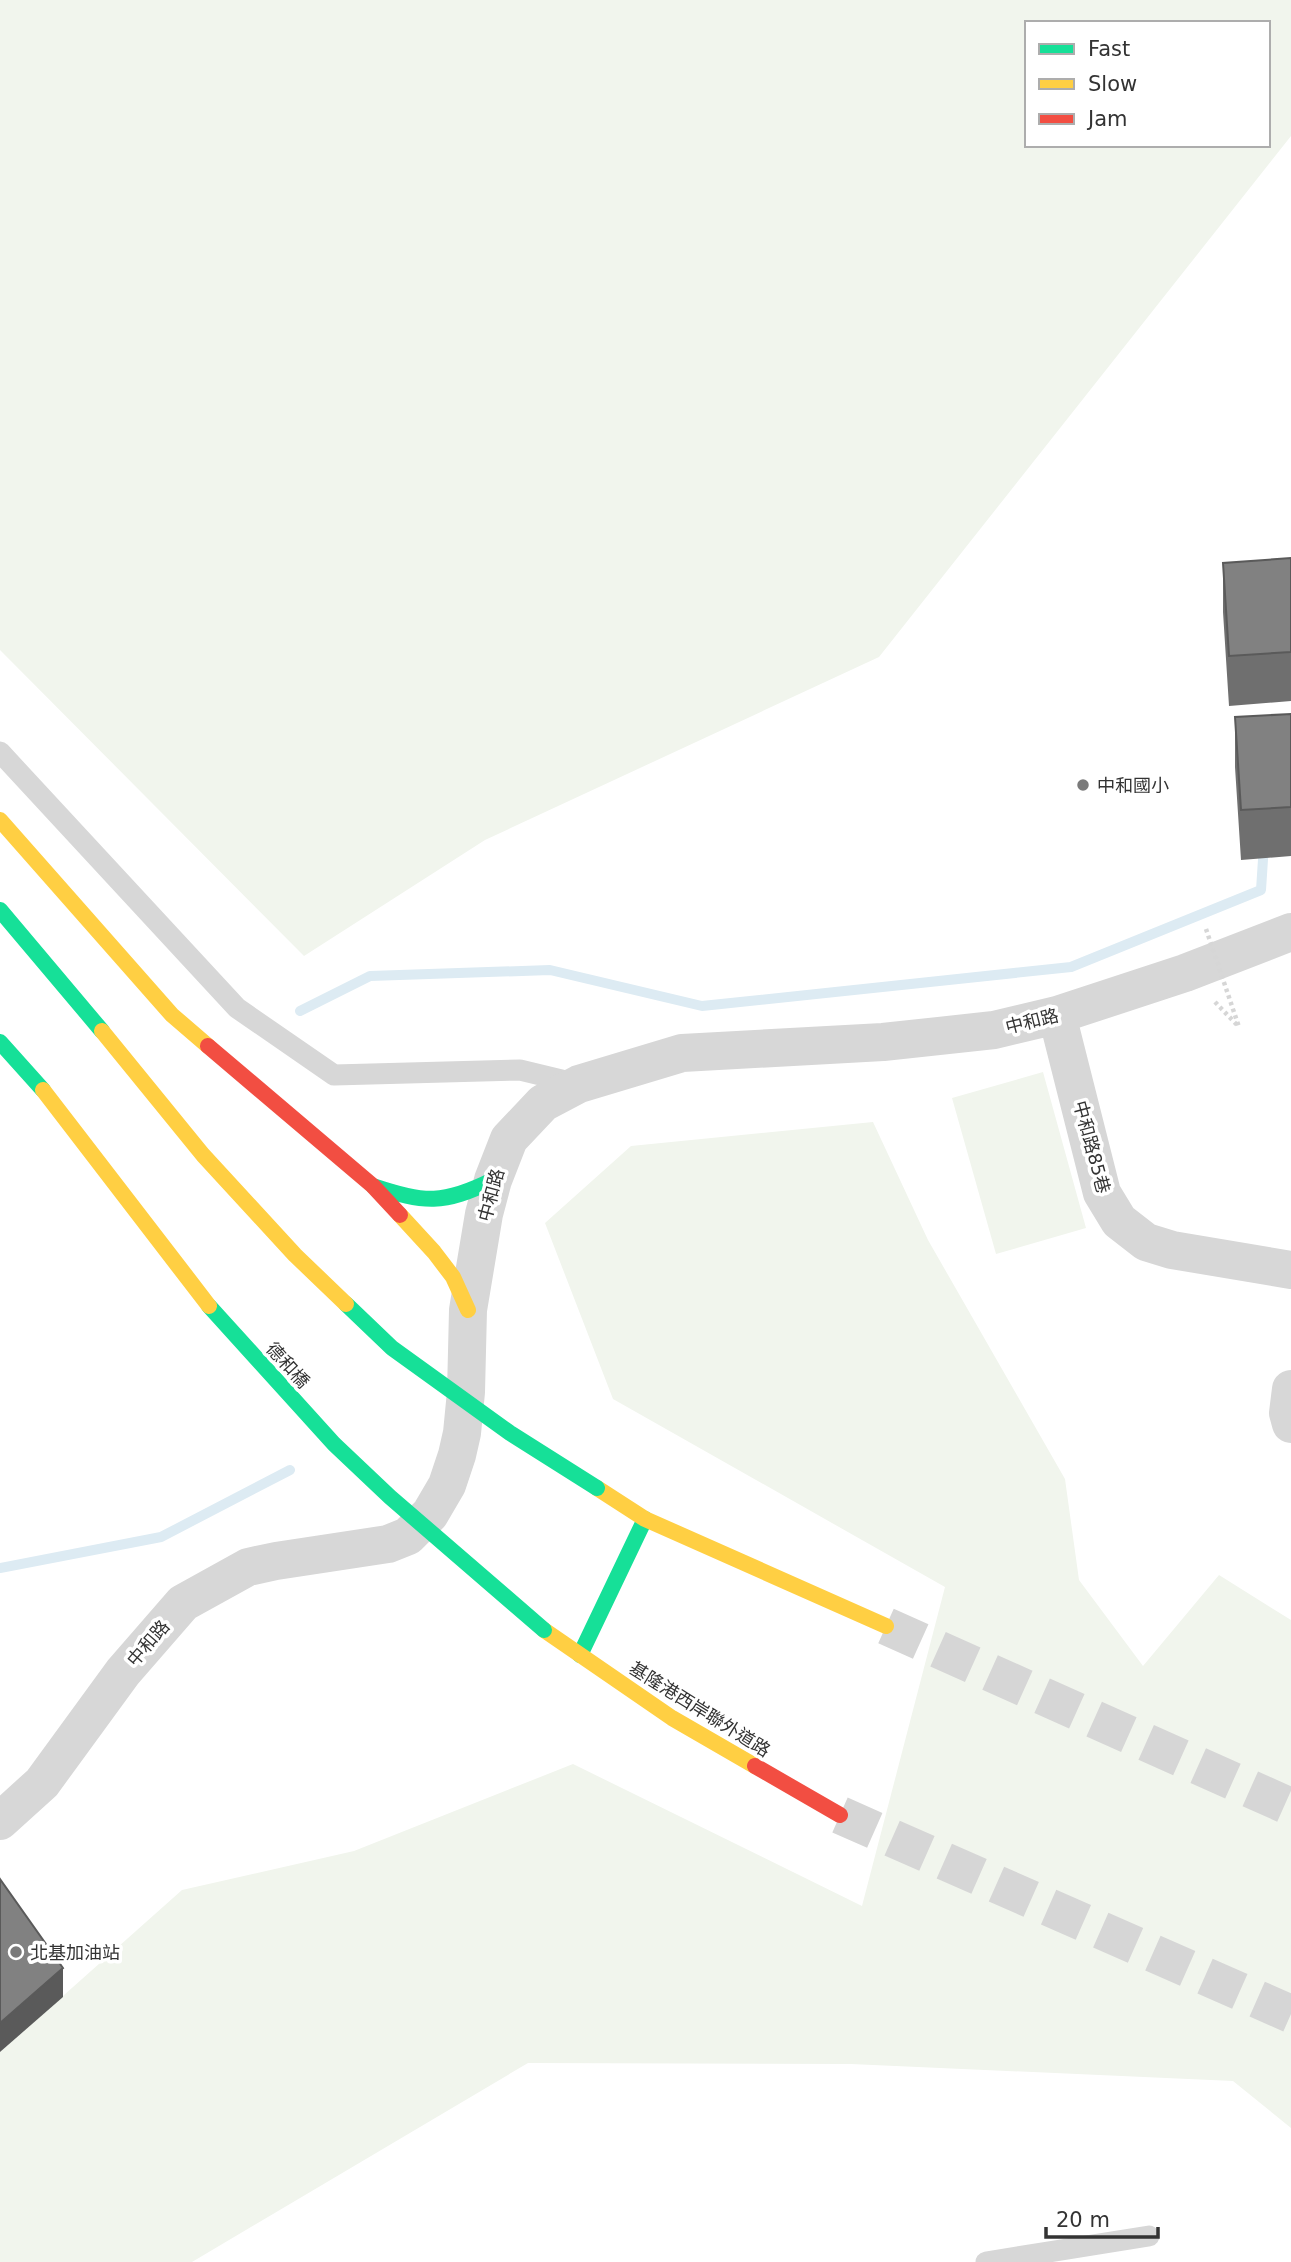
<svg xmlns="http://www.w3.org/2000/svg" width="1291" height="2262" viewBox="0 0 1291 2262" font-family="'DejaVu Sans','Noto Sans TC',sans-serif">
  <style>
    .green { fill: #f1f5ed; fill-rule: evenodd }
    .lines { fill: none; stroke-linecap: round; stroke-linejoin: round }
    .stream { stroke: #ddebf3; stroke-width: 10 }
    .primary-tunnel { stroke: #d6d6d6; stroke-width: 38; stroke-dasharray: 38 19; stroke-linecap: butt }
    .path { stroke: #d6d6d6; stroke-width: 4.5; stroke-dasharray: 3.5 3.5; stroke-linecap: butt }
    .lane { stroke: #d7d7d7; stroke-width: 21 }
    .street { stroke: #d7d7d7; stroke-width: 38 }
    .fast { stroke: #16e098; stroke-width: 16 }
    .slow { stroke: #ffcf43; stroke-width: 16 }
    .jam { stroke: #f24e42; stroke-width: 16 }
    .path-bridge { stroke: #d6d6d6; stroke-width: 4.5; stroke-dasharray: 3.5 3.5; stroke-linecap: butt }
    .fast-bridge { stroke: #16e098; stroke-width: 16 }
    .slow-bridge { stroke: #ffcf43; stroke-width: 16 }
    .wall { fill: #6f6f6f }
    .shaded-wall { fill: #5a5a5a }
    .building { fill: #818181; stroke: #5a5a5a; stroke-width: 2 }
    .poi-dot { fill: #7a7a7a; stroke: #fff; stroke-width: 2.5 }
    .labels { text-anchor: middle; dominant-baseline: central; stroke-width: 7; stroke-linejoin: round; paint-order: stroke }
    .poi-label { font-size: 18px; fill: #333; stroke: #fff; text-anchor: start }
    .street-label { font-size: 18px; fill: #333; stroke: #fff }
  </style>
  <rect width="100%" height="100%" fill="#fff"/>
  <path class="green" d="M0,0H1291V136L879,657L485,840L304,956L0,650ZM1027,23H1268V145H1027Z
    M1043,1072L1086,1228L996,1254L952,1098Z
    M873,1122L928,1240L1065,1479L1079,1580L1143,1666L1219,1575L1291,1620V2128L1233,2081L851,2064L528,2063L192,2262H0V2052L182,1890L354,1851L573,1764L862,1906L945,1587L613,1399L545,1223L631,1146Z"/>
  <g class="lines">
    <path class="stream" d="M300,1011L370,976L550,970L702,1006L1071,967L1261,890L1264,844
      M0,1568L161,1537L290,1470"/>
    <path class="primary-tunnel" d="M886,1626L1291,1807
      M840,1815L1291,2014"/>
    <path class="path" d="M1215,1002L1239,1027"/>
    <path class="lane" d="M0,752L237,1008L334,1075L520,1070L578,1084
      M986,2262L1149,2236"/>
    <path class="street" d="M1057,1015L1102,1193L1119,1221L1146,1242L1172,1250L1291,1270
      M1291,1389L1288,1413L1291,1424
      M0,1821L42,1783L123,1672L183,1603L248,1567L276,1561L388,1544L408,1536L430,1514L447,1485L457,1455L462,1433L466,1392L468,1310L484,1214L493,1180L509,1139L543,1103L579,1084L682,1053L883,1042L994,1030L1057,1015L1185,973L1291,932"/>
    <path class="fast" d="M0,910L102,1031
      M0,1042L43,1090
      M373,1186C425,1203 443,1205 493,1180
      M580,1655L645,1519"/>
    <path class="slow" d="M0,820L172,1015L208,1046
      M400,1215L434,1252L453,1277L468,1310
      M597,1488L645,1519L886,1626
      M544,1630L672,1718L755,1766"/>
    <path class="jam" d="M208,1046L373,1186L400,1215
      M755,1766L840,1815"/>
    <path class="path-bridge" d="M1206,929L1239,1027"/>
    <path class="fast-bridge" d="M346,1304L392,1348L510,1433L597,1488
      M209,1306L334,1444L390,1497L544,1630"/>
    <path class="slow-bridge" d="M102,1031L203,1155L295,1255L346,1304
      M43,1090L209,1306"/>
  </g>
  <path class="wall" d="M1291,558V701L1229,706L1223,612V563Z
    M1291,714V856L1241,860L1235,767V717Z"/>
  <path class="shaded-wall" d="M63,1968V1997L0,2052V2023Z"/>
  <path class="building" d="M1291,558V652L1229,656L1223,563Z
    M1291,714V807L1241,810L1235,717Z
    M0,1879L63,1968L0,2023Z"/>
  <g class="poi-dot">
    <circle cx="1083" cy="785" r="7"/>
    <circle cx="16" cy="1952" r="7"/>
  </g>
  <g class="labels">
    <g class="poi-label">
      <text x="1097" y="785">中和國小</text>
      <text x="30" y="1952">北基加油站</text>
    </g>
    <g class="street-label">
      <text transform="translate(1032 1021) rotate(-14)">中和路</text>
      <text transform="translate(1092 1147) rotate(75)">中和路85巷</text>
      <text transform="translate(491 1195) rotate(-75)">中和路</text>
      <text transform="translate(288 1365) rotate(48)">德和橋</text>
      <text transform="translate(148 1643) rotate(-49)">中和路</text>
      <text transform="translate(700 1709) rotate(32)">基隆港西岸聯外道路</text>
    </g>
  </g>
  <rect x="1025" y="21" width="245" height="126" fill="#ffffff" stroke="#adadad" stroke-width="2"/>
  <rect x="1039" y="44" width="35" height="10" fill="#16e098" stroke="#adadad" stroke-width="2"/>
  <text x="1088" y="56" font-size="21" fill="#333333">Fast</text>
  <rect x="1039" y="79" width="35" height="10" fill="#ffcf43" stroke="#adadad" stroke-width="2"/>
  <text x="1088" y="91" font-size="21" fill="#333333">Slow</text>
  <rect x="1039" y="114" width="35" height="10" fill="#f24e42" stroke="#adadad" stroke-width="2"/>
  <text x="1088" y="126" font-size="21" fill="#333333">Jam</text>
  <path d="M1046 2227v10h112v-10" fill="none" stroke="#333333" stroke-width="3.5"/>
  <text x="1056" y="2227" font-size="21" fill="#333333" stroke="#ffffff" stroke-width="5" paint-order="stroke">20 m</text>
</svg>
